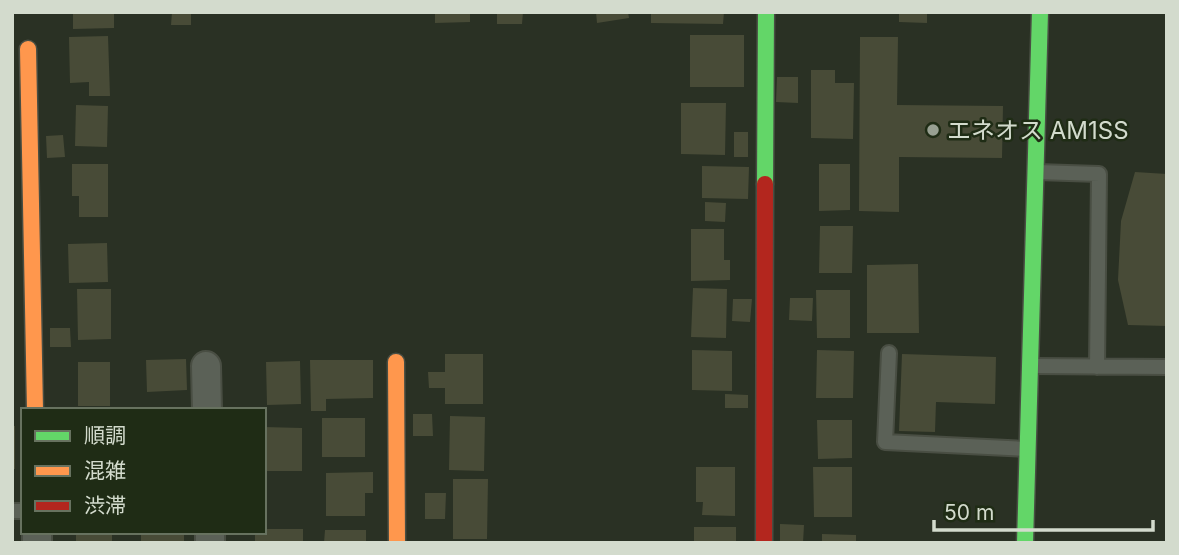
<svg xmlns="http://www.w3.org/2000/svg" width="1179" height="555" viewBox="0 0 1179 555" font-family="Inter,'Noto Sans JP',sans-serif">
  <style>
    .building { fill: #484b37 }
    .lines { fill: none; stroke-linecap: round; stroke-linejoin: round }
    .lane-casing { stroke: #494e43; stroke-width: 18 }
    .street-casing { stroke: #494e43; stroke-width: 32 }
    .fast-casing { stroke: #494e43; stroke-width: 19 }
    .slow-casing { stroke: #494e43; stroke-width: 19 }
    .jam-casing { stroke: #494e43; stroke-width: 19 }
    .lane { stroke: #5b6157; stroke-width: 14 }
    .street { stroke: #5b6157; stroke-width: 28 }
    .fast { stroke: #63d668; stroke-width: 16 }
    .slow { stroke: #ff974d; stroke-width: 16 }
    .jam { stroke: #b3261e; stroke-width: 16 }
    .poi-dot { fill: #98a092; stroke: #1f2c15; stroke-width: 2.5 }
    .labels { text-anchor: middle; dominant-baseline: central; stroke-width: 5; stroke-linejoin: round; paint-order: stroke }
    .poi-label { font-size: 24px; fill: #d3dbcd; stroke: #1f2c15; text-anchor: start }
  </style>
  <rect width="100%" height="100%" fill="#2a3124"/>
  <path class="building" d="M73,12H114V28L73,29Z
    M172,12H191V25H171Z
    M435,12H470V22L435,23Z
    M497,12H523L522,24H497Z
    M596,12H628L629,18L597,23Z
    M651,12H724L723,24L651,23Z
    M899,12H927V23L899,22Z
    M690,35H744V87H690Z
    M108,36L110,96H89V82L70,83L69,37Z
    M860,37H898L897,105L1003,106L1002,158L899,157V212L859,211Z
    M811,70H835V83H854L853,139L811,138Z
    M777,77H798V103L776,102Z
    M681,103H726L725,155L681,154Z
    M76,105L108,106L107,147L75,146Z
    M734,132H748V157H734Z
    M63,135L65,157L47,158L46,136Z
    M72,164H108V217H79V196H72Z
    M819,164H850V210L819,211Z
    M702,166L749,167L748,199L702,198Z
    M1135,172L1167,174V326L1128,325L1118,280L1121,221Z
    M705,202L726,203L725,222L705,221Z
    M820,226H853L852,273H819Z
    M691,229H724V260H730V280L691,281Z
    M107,243L108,282L69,283L68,244Z
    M918,264L919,333H867V265Z
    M693,288L727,289L726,338L691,337Z
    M77,289H111V339L78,340Z
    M816,290H850V338H817Z
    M790,298H813L812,321L789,320Z
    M733,299H752L750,322L732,321Z
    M50,328H70L71,347H50Z
    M692,350L732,351V391L692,390Z
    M817,350L854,351L853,398H816Z
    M445,354H483V404H445V388H429L428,372H445Z
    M902,354L996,357L995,404L936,402L935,432L899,431Z
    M186,359L187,390L147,392L146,360Z
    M310,360H373V398L326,399V411H311Z
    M300,361L301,404L267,405L266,362Z
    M78,362H110V406H78Z
    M725,394L748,395V408H725Z
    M413,414H432L433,436H413Z
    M450,416L485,417L484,471L449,470Z
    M322,418H365V457H322Z
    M817,420H852V458L818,459Z
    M12,426H15V469H12Z
    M264,427L302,428V471H264Z
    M696,467H735V516L702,515L703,502H696Z
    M813,467H852V517H814Z
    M373,472V493H365V516H326V473Z
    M453,479H488L487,539H453Z
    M425,493H446L445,519H425Z
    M780,524L804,525L803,543H780Z
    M694,527H736V543H694Z
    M264,529H303V543H255V532H264Z
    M325,530H366V543H324Z
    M76,532H112V543H76Z
    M141,532H184V543H141Z
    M822,534L856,535V543H822Z"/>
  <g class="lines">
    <defs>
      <path id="lane" d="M1037,172L1099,174L1097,367
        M889,353L885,442L1026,449
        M1032,366L1167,367
        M12,511H23"/>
      <path id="street" d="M206,366L207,410
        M37,532V543
        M210,532V543"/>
      <path id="fast" d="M765,184L766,12
        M1025,543L1040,12"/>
      <path id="slow" d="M28,49L35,410
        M396,362L397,543"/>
      <path id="jam" d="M764,543L765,184"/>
    </defs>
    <use href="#lane" class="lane-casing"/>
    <use href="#street" class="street-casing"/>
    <use href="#fast" class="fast-casing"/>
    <use href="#slow" class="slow-casing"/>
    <use href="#jam" class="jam-casing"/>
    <use href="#lane" class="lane"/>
    <use href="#street" class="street"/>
    <use href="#fast" class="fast"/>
    <use href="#slow" class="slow"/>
    <use href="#jam" class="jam"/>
  </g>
  <circle class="poi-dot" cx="933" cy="130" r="7"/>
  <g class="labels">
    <g class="poi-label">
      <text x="947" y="130">エネオス AM1SS</text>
    </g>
  </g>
  <rect width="1179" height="555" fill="none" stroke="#d3dbcd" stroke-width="28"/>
  <rect x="21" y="408" width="245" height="126" fill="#1f2c15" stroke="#67725f" stroke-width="2"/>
  <rect x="35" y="431" width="35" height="10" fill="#63d668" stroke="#67725f" stroke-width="2"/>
  <text x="84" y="443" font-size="21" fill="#d3dbcd">順調</text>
  <rect x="35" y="466" width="35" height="10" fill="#ff974d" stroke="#67725f" stroke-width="2"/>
  <text x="84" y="478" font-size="21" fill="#d3dbcd">混雑</text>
  <rect x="35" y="501" width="35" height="10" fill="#b3261e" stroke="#67725f" stroke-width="2"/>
  <text x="84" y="513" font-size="21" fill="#d3dbcd">渋滞</text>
  <path d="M934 520v10h219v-10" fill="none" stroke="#d3dbcd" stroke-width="3.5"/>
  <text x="944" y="520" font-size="21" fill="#d3dbcd" stroke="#1f2c15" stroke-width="5" paint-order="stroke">50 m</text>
</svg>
